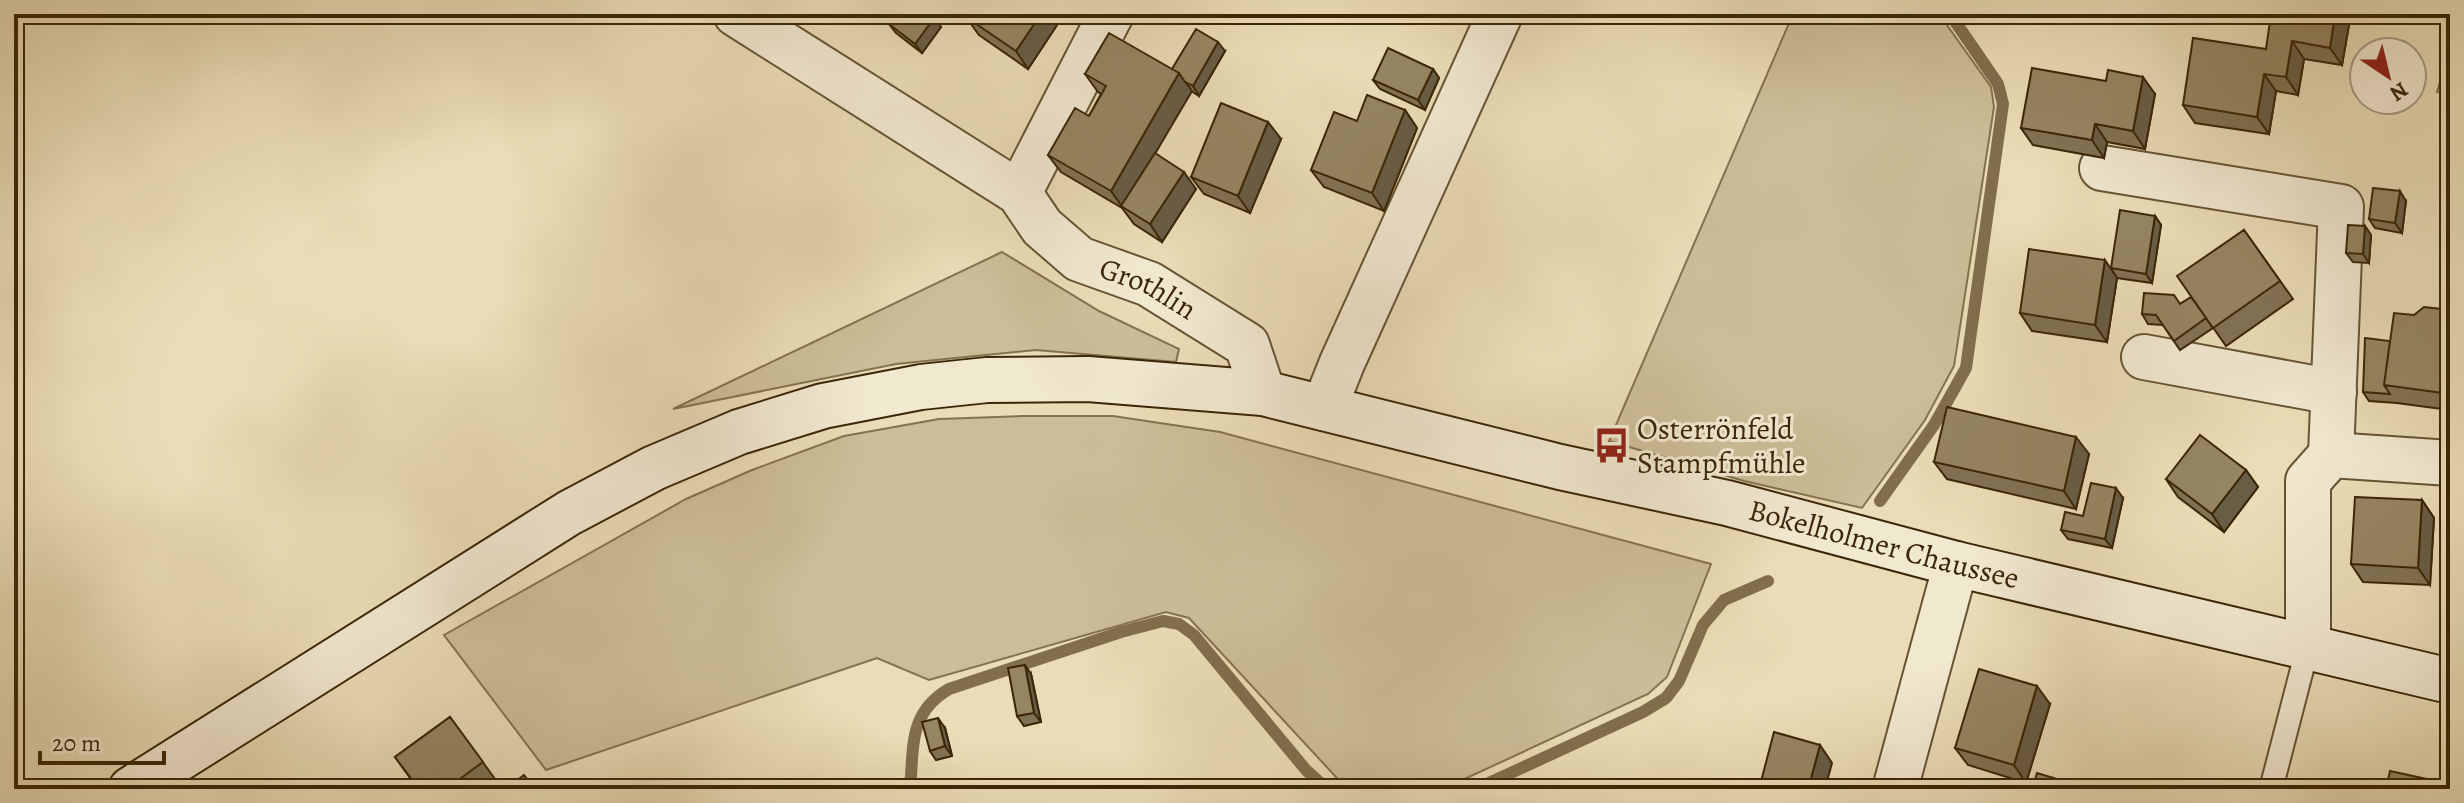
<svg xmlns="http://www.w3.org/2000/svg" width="2464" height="803" viewBox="0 0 2464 803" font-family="Alegreya,serif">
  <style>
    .green { fill: #cbbd98; stroke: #837250; stroke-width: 2 }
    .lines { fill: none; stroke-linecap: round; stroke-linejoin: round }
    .stream { stroke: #806e4c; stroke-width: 12 }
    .lane-casing { stroke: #665433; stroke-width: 26 }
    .street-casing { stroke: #665433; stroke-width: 48 }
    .secondary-casing { stroke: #3b2607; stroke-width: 48 }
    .lane { stroke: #f1e8d0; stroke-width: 22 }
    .street { stroke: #f1e8d0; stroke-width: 44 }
    .secondary { stroke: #f1e8d0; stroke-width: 44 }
    .wall { fill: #807254; stroke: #3b2607; stroke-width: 2 }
    .shaded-wall { fill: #685d45; stroke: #3b2607; stroke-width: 2 }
    .building { fill: #958562; stroke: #3b2607; stroke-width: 2 }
    .labels { text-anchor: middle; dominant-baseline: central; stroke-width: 6; stroke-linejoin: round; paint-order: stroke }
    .street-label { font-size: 30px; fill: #3b2607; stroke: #f1e8d0 }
    .poi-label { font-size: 30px; fill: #3b2607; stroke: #f1e8d0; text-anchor: start }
  </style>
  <rect width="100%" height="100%" fill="#e9dcb6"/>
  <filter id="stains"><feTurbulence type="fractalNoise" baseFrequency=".0025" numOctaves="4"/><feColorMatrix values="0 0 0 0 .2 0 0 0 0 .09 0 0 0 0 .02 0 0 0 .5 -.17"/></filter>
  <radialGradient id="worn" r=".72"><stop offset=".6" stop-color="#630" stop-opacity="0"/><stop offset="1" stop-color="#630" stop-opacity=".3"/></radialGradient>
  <path class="green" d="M1793,14H1939L1991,87L1994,107L1954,366L1925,420L1862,508L1744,481L1609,441Z
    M2450,49V94L2437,92Z
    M1002,252L1099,311L1179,349L1176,362L1036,350L896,364L673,409Z
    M1022,416H1113L1220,432L1711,564L1667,677L1648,694L1443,789H1347L1189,618L1166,612L929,680L877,658L546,770L444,635L686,499L752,470L844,436L939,419Z"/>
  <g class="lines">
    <path class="stream" d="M1880,501L1934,425L1966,368L2003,104L1998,84L1950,14
      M910,789C914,747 908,713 949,689L1121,632L1163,621L1179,624L1194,635L1306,770L1327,789
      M1476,789L1643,712L1666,698L1679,681L1703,625L1724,600L1768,581"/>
    <defs>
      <path id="lane" d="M2271,789L2308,646"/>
      <g id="street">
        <path id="s1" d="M736,14L1019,193L1042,227L1079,259L1149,284L1247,345L1263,393"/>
        <path d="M2102,168L2341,207L2331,455L2308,481V646"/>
        <path d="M1019,193L1111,14"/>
        <path d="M2144,357L2334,392"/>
        <path d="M1324,408L1342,363L1500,14"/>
        <path d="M2331,455L2450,463"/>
        <path d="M1895,789L1956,564"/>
      </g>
      <g id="secondary">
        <path id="s2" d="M131,789L569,513L654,468L739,432L823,406L921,387L987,380L1088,379L1263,393L1560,467L1727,503L1956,564L2450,681"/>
      </g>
    </defs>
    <use href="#lane" class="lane-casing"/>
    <use href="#street" class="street-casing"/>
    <use href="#secondary" class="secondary-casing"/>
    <use href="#lane" class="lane"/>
    <use href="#street" class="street"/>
    <use href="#secondary" class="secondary"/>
  </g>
  <path class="wall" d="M1063,16L1028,69L979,35L966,17Z
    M934,18L941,27L922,53L896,33L889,24Z
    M2350,19L2342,65L2304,59L2298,95L2276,91L2269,134L2195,123L2183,105L2266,49Z
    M1225,51L1199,96L1191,91L1155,153L1196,189L1162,242L1134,224L1122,208L1061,172L1048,155L1089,116L1101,94L1098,92L1085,74L1172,69Z
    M1433,69L1439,78L1425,110L1380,89L1373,80Z
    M2155,94L2145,149L2107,142L2104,158L2033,145L2021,128Z
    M1405,110L1417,128L1384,211L1324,187L1311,170L1357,121Z
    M1281,139L1250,213L1204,194L1191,177Z
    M2406,201L2402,233L2375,228L2369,219Z
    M2155,216L2161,225L2152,283L2117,278L2111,268Z
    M2365,226L2371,235L2369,263L2353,262L2346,253Z
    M2244,230L2293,299L2226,346L2198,306L2213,328L2180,350L2163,325L2148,324L2142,314L2180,304L2191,297Z
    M2117,278L2107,342L2032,331L2020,313Z
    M2450,310V410L2397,403L2369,401L2363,392L2390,341L2414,315Z
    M2089,454L2076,509L1947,479L1934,462Z
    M2246,470L2258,487L2224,532L2178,497L2166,479Z
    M2123,498L2112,548L2068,539L2061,530L2083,516Z
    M2422,500L2434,518L2430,585L2363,582L2351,564Z
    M1031,674L1041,722L1024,726L1017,716Z
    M2050,704L2026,783L1968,765L1955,748Z
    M450,717L495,779L482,789H418L395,757Z
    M945,728L952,756L936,760L930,751Z"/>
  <path class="shaded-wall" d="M1041,14H1061L1063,16L1028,69L1016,51Z
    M1149,14H1156L1153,20Z
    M2335,14H2346L2350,19L2342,65L2330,48Z
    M934,18L941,27L922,53L915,44Z
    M2292,41L2304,59L2298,95L2286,77Z
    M1218,42L1225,51L1199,96L1193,86Z
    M1433,69L1439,78L1425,110L1418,100Z
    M1179,73L1192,91L1123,208L1111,191Z
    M2264,74L2276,91L2269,134L2257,117Z
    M2143,77L2155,94L2145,149L2133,131Z
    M1405,110L1417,128L1384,211L1372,193Z
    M1268,122L1281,139L1250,213L1238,196Z
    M2095,124L2107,142L2104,158L2092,140Z
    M1184,172L1196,189L1162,242L1150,224Z
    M2400,191L2406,201L2402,233L2395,223Z
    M2155,216L2161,225L2152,283L2146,274Z
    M2365,226L2371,235L2369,263L2363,254Z
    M2105,260L2117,278L2107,342L2095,325Z
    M2076,437L2089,454L2076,509L2064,491Z
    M2246,470L2258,487L2224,532L2212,514Z
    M2116,488L2123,498L2112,548L2105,539Z
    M2422,500L2434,518L2430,585L2418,568Z
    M1025,665L1031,674L1041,722L1034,713Z
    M2037,686L2050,704L2026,783L2014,765Z
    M938,718L945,728L952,756L945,746Z
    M1820,745L1832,763L1825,789H1811L1809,786Z"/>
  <path class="building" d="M896,14H929L934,18L915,44L889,24Z
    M968,14H1041L1016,51L966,17Z
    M2271,14H2335L2330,48L2292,41L2286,77L2264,74L2257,117L2183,105L2193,38L2266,49Z
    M1196,29L1218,42L1193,86L1185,82L1179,73L1172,69Z
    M1109,33L1179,73L1111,191L1048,155L1075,108L1089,116L1106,86L1085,74Z
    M1388,48L1433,69L1418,100L1373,80Z
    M2032,68L2106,81L2108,70L2143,77L2133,131L2095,124L2092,140L2021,128Z
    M1367,95L1405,110L1372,193L1311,170L1334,112L1357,121Z
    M1221,103L1268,122L1238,196L1191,177Z
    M2450,127V242L2440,128Z
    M1155,153L1184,172L1150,224L1121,206Z
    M2373,188L2400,191L2395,223L2369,219Z
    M2120,210L2155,216L2146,274L2111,268Z
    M2348,225L2365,226L2363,254L2346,253Z
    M2244,230L2280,281L2213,328L2177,276Z
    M2029,249L2105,260L2095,325L2020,313Z
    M2144,293L2174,295L2180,304L2191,297L2206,318L2174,341L2156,315L2142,314Z
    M2424,307L2450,310V394L2384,385L2394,313L2414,315Z
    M2365,338L2390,341L2384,385L2390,394L2363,392Z
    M1947,407L2076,437L2064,491L1934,462Z
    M2200,435L2246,470L2212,514L2166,479Z
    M2091,483L2116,488L2105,539L2061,530L2065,512L2083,516Z
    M2355,497L2422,500L2418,568L2351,564Z
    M1025,665L1034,713L1017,716L1008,668Z
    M1979,669L2037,686L2014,765L1955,748Z
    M450,717L483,762L446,789H419L395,757Z
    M938,718L945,746L930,751L922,722Z
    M1774,732L1820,745L1809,786L1821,789H1759Z
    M2390,771L2450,784V789H2386Z
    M2037,773L2080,786L2079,789H2032Z
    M524,775L535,789H506Z"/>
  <defs>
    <symbol id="bus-bare" viewBox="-9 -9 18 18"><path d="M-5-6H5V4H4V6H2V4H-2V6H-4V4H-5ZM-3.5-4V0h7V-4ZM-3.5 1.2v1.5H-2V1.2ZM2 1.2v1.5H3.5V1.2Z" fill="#8f2418" stroke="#f1e8d0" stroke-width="2.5" paint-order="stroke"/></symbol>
  </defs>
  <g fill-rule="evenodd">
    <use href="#bus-bare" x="1586" y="420" width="51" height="51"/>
  </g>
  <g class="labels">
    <g class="street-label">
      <text stroke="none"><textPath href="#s1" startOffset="500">Grothlin</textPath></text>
      <text stroke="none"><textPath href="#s2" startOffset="1876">Bokelholmer Chaussee</textPath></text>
    </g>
    <g class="poi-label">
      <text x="1637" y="429">Osterrönfeld<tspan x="1637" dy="34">Stampfmühle</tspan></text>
    </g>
  </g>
  <rect width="2464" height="803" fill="none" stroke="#e9dcb6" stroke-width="48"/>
  <rect x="16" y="16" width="2432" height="771" fill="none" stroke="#3b2607" stroke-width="4"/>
  <rect x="24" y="24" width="2416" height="755" fill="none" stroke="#3b2607" stroke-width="2"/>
  <g transform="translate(2388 76) rotate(145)"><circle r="38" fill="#f1e8d0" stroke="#a89a80" stroke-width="2"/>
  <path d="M0-6L14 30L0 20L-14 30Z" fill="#8f2418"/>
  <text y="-12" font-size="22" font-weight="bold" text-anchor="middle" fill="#3b2607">N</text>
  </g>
  <path d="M40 751v12h124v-12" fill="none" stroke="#3b2607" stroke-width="4"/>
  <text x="52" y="751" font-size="24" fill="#3b2607" stroke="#f1e8d0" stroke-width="6" paint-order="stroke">20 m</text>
  <rect width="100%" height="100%" filter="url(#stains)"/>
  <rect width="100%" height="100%" fill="url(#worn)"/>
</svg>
